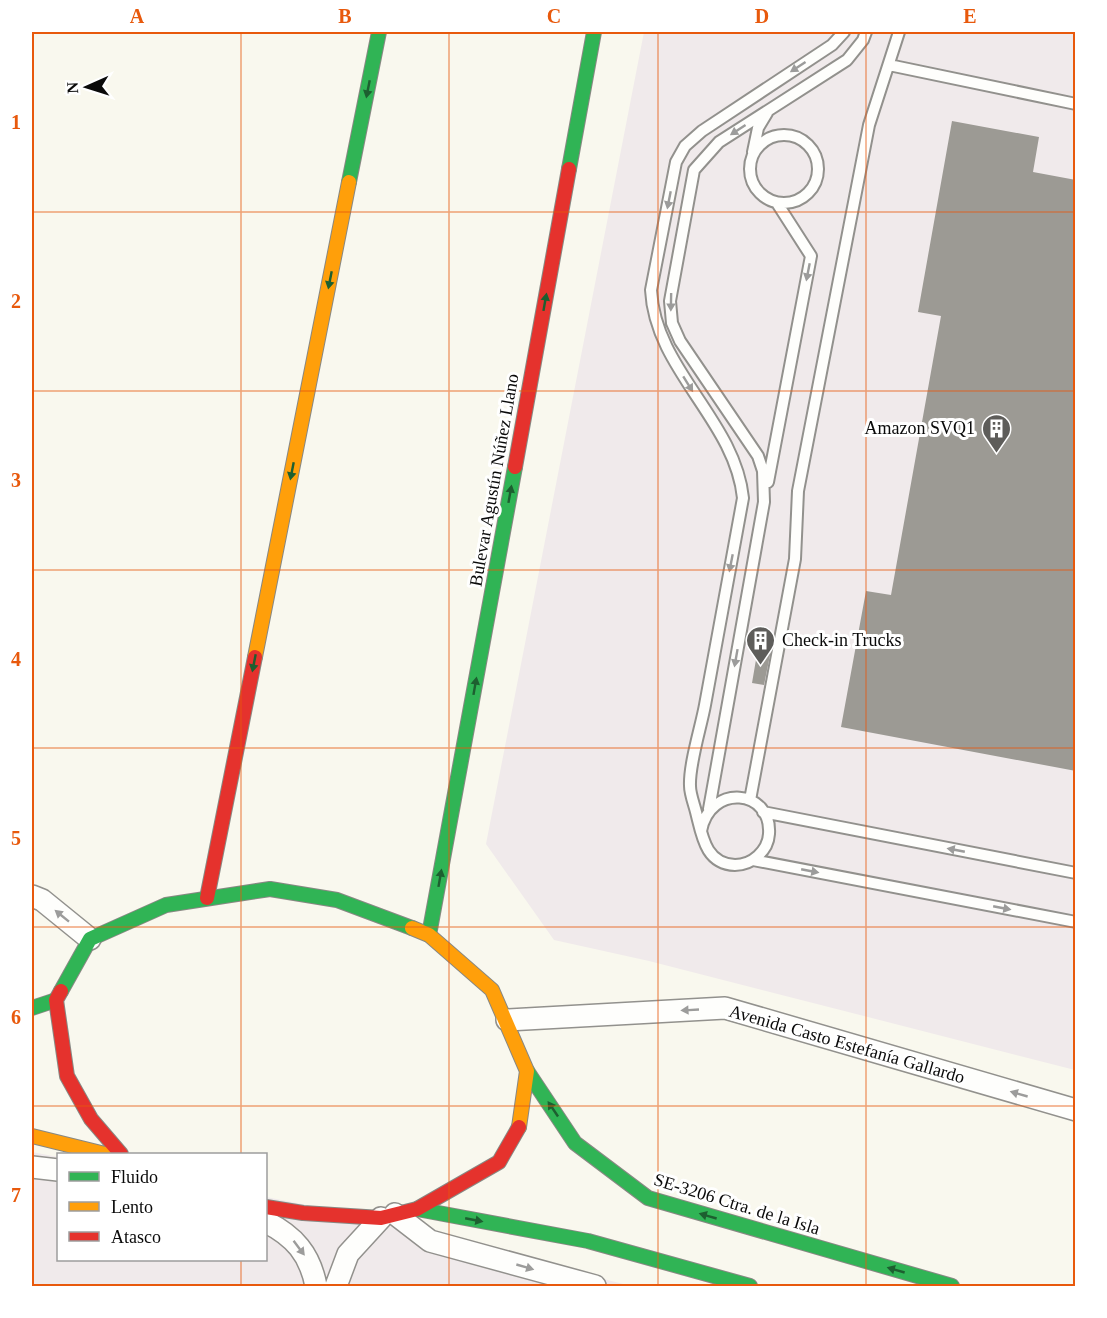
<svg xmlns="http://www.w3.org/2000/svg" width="1107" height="1318" viewBox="0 0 1107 1318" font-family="'Times New Roman',serif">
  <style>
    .industrial { fill: #f0eaeb }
    .building { fill: #9c9a94 }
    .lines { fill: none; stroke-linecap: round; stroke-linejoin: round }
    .lane-casing { stroke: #92918d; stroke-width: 14 }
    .street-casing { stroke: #92918d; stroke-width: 24 }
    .fast-casing { stroke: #888883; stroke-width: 16 }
    .slow-casing { stroke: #888883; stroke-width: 16 }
    .jam-casing { stroke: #888883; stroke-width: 16 }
    .lane { stroke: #fefefc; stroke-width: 10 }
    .street { stroke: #fefefc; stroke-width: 21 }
    .fast { stroke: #30b455; stroke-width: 14 }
    .slow { stroke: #ff9f0a; stroke-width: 14 }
    .jam { stroke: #e5322d; stroke-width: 14 }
    .oneway { fill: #9c9c9b }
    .oneway2 { fill: #1d5f30 }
    .grid { fill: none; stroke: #e8590c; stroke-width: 1.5; stroke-opacity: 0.55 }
    .labels { text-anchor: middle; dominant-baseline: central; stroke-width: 6; stroke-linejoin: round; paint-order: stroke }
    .poi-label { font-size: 18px; fill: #0a0a0a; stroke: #fff; text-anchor: end }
    .street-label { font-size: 18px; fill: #0a0a0a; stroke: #fff }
    .neatline { fill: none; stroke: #e8590c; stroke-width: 2 }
    .grid-label { font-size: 20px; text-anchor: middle; font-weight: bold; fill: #e8590c }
  </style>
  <rect width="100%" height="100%" fill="#f9f8ee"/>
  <path class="industrial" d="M644,32H1075V1070L649,961L554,940L486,844Z
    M32,1152L58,1157V1260H266V1197L343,1212L631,1286H32Z"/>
  <path class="building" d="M952,121L1039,137L1033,172L1076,180V771L841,727L866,591L891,595L941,316L918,312Z
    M758,648L771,650L764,685L752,683Z"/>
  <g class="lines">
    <defs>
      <path id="lane" d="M889,65L1076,104
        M750 169a34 34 0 1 1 68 0a34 34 0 1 1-68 0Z
        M753,152L758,128L767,113
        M768,482L811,256L777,203
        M750,800L795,559L798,491L869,125L899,32
        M709,809L764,502L763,471L758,456L680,341L672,323L670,301L694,170L719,142L847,60L863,40L866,32
        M763,812L1076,873
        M701,831C710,783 772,789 769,834C768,851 752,865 735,865C705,864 702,835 696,812C694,804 690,794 690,786C689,764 701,727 705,705C718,636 730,567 743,498C735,420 655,370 651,290L676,162L685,146L702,131L832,45L844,32
        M753,860L1076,922"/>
      <path id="street" d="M32,896L42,900L90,939
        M507,1020L725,1008L1076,1110
        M32,1167L58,1170
        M395,1214L430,1241L595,1286
        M266,1222C294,1236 310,1254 316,1286
        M336,1286L348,1254L381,1218"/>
      <path id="fast" d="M569,169L594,32
        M349,182L379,32
        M429,935L515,467
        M61,991L90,939L166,905L270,889L337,900L412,928
        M32,1008L56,1000
        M527,1071L575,1143L648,1198L952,1286
        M417,1209L588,1241L750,1286"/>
      <path id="slow" d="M255,657L349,182
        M412,928L429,935L492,990L527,1071L519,1127
        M32,1136L105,1154"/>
      <path id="jam" d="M515,467L569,169
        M207,898L255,657
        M61,991L56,1000L67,1076L91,1119L121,1154
        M266,1207L303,1213L381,1218L417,1209L499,1162L519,1127"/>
    </defs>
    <use href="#lane" class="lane-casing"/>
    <use href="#street" class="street-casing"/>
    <use href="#fast" class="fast-casing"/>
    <use href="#slow" class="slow-casing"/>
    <use href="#jam" class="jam-casing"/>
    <use href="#lane" class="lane"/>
    <use href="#street" class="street"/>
    <use href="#fast" class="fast"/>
    <use href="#slow" class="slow"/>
    <use href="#jam" class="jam"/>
  </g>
  <defs><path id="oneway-solid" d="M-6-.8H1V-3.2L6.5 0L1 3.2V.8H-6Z" transform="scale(1.5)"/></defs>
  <g class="oneway">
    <use href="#oneway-solid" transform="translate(798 67) rotate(147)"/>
    <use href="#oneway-solid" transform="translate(738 130) rotate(147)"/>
    <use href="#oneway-solid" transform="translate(669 200) rotate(101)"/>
    <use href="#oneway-solid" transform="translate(808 272) rotate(101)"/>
    <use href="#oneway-solid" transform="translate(671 302) rotate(91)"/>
    <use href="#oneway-solid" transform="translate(688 384) rotate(58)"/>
    <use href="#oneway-solid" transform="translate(731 563) rotate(101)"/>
    <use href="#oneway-solid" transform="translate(736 658) rotate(100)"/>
    <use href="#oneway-solid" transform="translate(956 850) rotate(-169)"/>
    <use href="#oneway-solid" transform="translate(810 871) rotate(11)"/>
    <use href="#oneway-solid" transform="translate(1002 908) rotate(11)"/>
    <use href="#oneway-solid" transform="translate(62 916) rotate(-141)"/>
    <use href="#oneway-solid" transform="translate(690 1010) rotate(177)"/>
    <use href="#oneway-solid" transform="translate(1019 1094) rotate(-164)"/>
    <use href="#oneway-solid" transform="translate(299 1248) rotate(53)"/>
    <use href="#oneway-solid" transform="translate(525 1267) rotate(16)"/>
  </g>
  <g class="oneway2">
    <use href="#oneway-solid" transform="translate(368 89) rotate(101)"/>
    <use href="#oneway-solid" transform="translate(330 280) rotate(101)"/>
    <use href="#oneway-solid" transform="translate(545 302) rotate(-80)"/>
    <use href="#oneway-solid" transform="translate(292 471) rotate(101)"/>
    <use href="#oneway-solid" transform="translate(510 494) rotate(-80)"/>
    <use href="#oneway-solid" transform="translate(254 663) rotate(101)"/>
    <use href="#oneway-solid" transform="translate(475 686) rotate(-80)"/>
    <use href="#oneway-solid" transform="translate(440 878) rotate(-80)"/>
    <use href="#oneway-solid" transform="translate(553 1109) rotate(-124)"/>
    <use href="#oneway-solid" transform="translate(708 1216) rotate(-164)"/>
    <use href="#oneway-solid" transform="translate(474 1220) rotate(11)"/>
    <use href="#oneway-solid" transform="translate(896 1270) rotate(-164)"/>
  </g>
  <path class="grid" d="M241,32V1154M449,32V1286M658,32V1286M866,32V1286M32,212H1076M32,391H1076M32,570H1076M32,748H1076M32,927H1076M32,1106H1076M241,1260V1286"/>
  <defs>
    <symbol id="building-pin" viewBox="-11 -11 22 30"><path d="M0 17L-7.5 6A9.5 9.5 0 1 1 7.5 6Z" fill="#5e5d5a" stroke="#fff"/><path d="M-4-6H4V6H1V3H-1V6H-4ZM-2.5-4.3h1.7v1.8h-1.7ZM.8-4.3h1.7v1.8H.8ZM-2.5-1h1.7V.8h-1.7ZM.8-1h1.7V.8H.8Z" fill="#fff"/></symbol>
  </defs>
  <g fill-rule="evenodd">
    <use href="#building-pin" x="980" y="412" width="33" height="45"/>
    <use href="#building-pin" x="744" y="624" width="33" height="45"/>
  </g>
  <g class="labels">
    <g class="poi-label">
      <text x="975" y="428">Amazon SVQ1</text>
      <text x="782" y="640" text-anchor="start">Check-in Trucks</text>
    </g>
    <g class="street-label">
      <text transform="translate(494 480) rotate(-80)">Bulevar Agustín Núñez Llano</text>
      <text transform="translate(847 1044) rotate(16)">Avenida Casto Estefanía Gallardo</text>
      <text transform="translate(737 1204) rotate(17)">SE-3206 Ctra. de la Isla</text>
    </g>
  </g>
  <rect width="1107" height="1318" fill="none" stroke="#ffffff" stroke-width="66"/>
  <rect x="57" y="1153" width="210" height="108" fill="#ffffff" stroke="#9d9d9d" stroke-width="1.5"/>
  <rect x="69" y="1172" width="30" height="9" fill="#30b455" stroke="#9d9d9d" stroke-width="1.5"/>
  <text x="111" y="1183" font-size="18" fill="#0a0a0a">Fluido</text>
  <rect x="69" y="1202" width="30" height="9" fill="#ff9f0a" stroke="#9d9d9d" stroke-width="1.5"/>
  <text x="111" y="1213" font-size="18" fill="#0a0a0a">Lento</text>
  <rect x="69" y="1232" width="30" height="9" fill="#e5322d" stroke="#9d9d9d" stroke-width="1.5"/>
  <text x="111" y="1243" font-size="18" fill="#0a0a0a">Atasco</text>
  <g transform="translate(87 87) rotate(267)" stroke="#ffffff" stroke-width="4.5" paint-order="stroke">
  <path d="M0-4.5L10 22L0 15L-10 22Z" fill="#0a0a0a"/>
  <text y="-9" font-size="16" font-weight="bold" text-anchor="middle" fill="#0a0a0a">N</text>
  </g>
  <rect x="33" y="33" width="1041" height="1252" class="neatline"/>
  <g class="grid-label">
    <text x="137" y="23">A</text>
    <text x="345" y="23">B</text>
    <text x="554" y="23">C</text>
    <text x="762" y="23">D</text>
    <text x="970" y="23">E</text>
    <text x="16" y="129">1</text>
    <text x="16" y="308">2</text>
    <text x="16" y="487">3</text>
    <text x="16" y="666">4</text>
    <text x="16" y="845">5</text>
    <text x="16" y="1024">6</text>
    <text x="16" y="1202">7</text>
  </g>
</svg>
